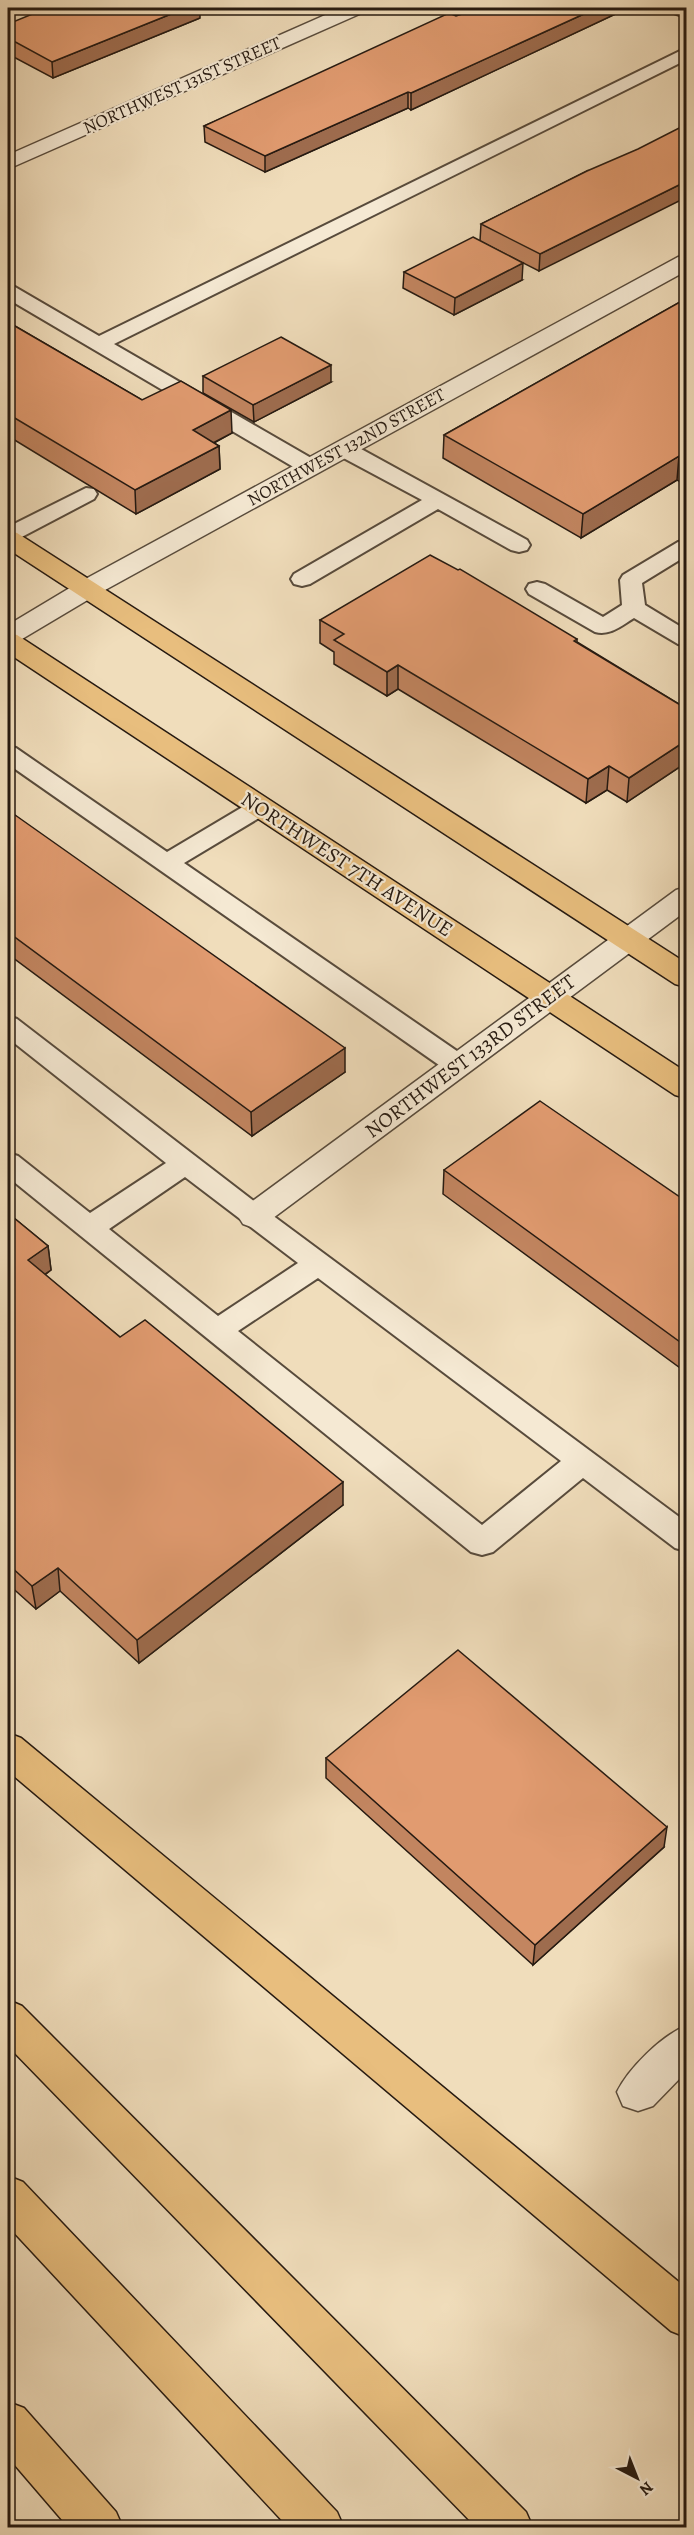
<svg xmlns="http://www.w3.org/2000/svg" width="694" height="2535" viewBox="0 0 694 2535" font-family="Alegreya,serif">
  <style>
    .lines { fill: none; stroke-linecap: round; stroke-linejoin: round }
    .lane-casing { stroke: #584b3c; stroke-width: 4 }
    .street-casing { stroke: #584b3c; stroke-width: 3 }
    .primary-casing { stroke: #261a11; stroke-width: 3 }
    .highway-casing { stroke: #261a11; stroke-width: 3 }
    .lane { fill: #f5e9d3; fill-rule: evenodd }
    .street { fill: #f5e9d3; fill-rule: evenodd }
    .primary { fill: #e8be7e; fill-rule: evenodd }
    .highway { fill: #e8be7e; fill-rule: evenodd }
    .wall { fill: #c28560; stroke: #261a11; stroke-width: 1.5 }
    .shaded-wall { fill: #9e6c4e; stroke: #261a11; stroke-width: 1.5 }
    .building { fill: #e19b70; stroke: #261a11; stroke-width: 1.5 }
    .labels { text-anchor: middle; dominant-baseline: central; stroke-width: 4.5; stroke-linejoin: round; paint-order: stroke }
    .far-street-label { font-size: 18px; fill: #261a11; stroke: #f5e9d3 }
    .street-label { font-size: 21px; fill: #261a11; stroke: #f5e9d3 }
  </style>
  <rect width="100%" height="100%" fill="#f0ddbb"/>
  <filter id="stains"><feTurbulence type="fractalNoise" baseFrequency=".00333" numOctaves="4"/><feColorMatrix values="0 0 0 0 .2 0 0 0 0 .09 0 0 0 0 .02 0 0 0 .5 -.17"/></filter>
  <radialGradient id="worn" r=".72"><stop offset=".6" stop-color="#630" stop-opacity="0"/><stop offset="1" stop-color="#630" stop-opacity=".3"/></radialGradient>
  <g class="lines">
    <defs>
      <path id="lane" d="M686,48V60L114,344L318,462L321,467L318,472L310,473L302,472L8,299V285L15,287L99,336Z
        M344,443L352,444L527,540L530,545L527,550L519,552L511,550L438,509L310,584L302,586L294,584L291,579L294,574L422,500L336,454L333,449L336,444Z
        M86,488L94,489L97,494L94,499L16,540L8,541V527Z
        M686,540V556L642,583L645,605L686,630V646L678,644L634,618C621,626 610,636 595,632L529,594L526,589L529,584L537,582L545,584L603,617L622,605L620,580L623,575L678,542Z
        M8,746L16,748L167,852L251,802L260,799L269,802L272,807L269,812L184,863L467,1058L471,1065L467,1072L458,1074L449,1072L8,764Z
        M8,1016L17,1019L264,1209L686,1522V1551L675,1548L583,1478L493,1552L482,1555L471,1552L8,1177V1153L18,1156L90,1213L166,1163L8,1038ZM185,1177L298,1263L218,1316L109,1229ZM318,1278L561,1461L482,1525L238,1331Z"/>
      <path id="street" d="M341,8H367L364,12L8,169V155Z
        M667,8H686V18L670,12Z
        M686,255V271L96,595L17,642L8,644V625L78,583L678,257Z
        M686,887V911L265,1224L254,1228L243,1224L238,1216L243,1208L676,890Z
        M686,2026V2072L653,2106L638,2111L623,2106L617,2092C628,2069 662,2035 686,2026Z"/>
      <path id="primary" d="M8,530L17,533L686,963V987L675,984L8,549Z
        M8,633L17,635L686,1072V1098L675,1095L8,653Z"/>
      <path id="highway" d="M8,1733L21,1738L686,2288V2337L671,2331L8,1771Z
        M8,2000L22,2006L526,2512L533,2528H477L8,2046Z
        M8,2176L23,2182L337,2512L344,2528H289L8,2226Z
        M8,2402L24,2408L116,2512L123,2528H69L8,2457Z"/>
    </defs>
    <use href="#lane" class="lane-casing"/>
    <use href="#street" class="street-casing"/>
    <use href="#primary" class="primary-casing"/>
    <use href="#highway" class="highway-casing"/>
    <use href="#lane" class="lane"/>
    <use href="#street" class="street"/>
    <use href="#primary" class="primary"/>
    <use href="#highway" class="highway"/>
  </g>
  <path class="wall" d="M482,8H624V10L411,110L408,108L265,172L205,142L204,126L456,16Z
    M200,18L53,78L8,54V24Z
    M587,171L539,271L480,241L481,224Z
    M404,272L522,280L454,315L403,288Z
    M687,298V485L677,480L581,538L443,458L444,435Z
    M8,322L142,400L232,433L214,443L219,446L220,469L136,514L8,436Z
    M203,376L331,382L254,422L203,393Z
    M320,620L577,639V642L687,709V762L627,802L607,790L586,803L398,689L387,696L334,664V652L320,643Z
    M8,810L345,1072L252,1136L8,954Z
    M444,1170L687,1202V1373L443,1194Z
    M8,1213L48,1246L51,1270L45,1275L120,1337L343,1505L139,1663L60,1591L36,1609L8,1584Z
    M326,1758L664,1847L533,1965L326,1778Z"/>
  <path class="shaded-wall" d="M186,8H200V18L53,78L52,62Z
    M597,8H624V10L411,110V93Z
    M408,92V108L265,172V156Z
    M687,181V197L539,271L540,254Z
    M523,263L522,280L454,315L455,298Z
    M331,365V382L254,422L253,405Z
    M231,410L232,433L194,453L193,430Z
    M219,446L220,469L136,514L135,490Z
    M679,456L677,480L581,538L583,514Z
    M398,665V689L387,696V672Z
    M687,740V762L627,802L629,778Z
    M609,766L607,790L586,803L588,779Z
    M345,1048V1072L252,1136L251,1112Z
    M48,1246L51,1270L31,1284L28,1260Z
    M343,1482V1505L139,1663L137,1640Z
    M58,1568L60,1591L36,1609L32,1586Z
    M667,1827L664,1847L533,1965L535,1945Z"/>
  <path class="building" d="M47,8H186L52,62L8,38V24Z
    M482,8H597L411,93L408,92L265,156L204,126L449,13L456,16Z
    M687,124V181L540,254L481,224L587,171L638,149Z
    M473,237L523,263L455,298L404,272Z
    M687,298V460L679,456L583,514L444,435Z
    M8,322L142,400L181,381L231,410L193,430L219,446L135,490L8,414Z
    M281,337L331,365L253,405L203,376Z
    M430,555L458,570L460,569L577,639L574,641L687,709V740L629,778L609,766L588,779L398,665L387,672L334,640L344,634L320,620Z
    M8,810L345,1048L251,1112L8,932Z
    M540,1101L687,1202V1347L444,1170Z
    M8,1213L48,1246L28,1260L120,1337L145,1320L343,1482L137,1640L58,1568L32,1586L8,1564Z
    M458,1650L667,1827L535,1945L326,1758Z"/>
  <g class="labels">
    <g class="far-street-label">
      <text transform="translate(182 85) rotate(-24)">NORTHWEST 131ST STREET</text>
      <text transform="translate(346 447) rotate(-29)">NORTHWEST 132ND STREET</text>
    </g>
    <g class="street-label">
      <text transform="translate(347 864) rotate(33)">NORTHWEST 7TH AVENUE</text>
      <text transform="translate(470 1056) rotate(-37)">NORTHWEST 133RD STREET</text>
    </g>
  </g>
  <rect width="694" height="2535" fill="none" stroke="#f0ddbb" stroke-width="30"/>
  <rect x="9" y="9" width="676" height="2517" fill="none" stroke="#261a11" stroke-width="3"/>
  <rect x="15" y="15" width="664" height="2505" fill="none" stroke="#261a11" stroke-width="1.5"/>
  <g transform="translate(637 2478) rotate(138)" stroke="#f5e9d3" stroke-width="4.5" paint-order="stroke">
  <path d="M0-4.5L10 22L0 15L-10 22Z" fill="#261a11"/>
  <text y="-9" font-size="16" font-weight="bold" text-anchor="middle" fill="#261a11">N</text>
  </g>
  <rect width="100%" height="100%" filter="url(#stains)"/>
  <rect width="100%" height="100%" fill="url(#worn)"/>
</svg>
